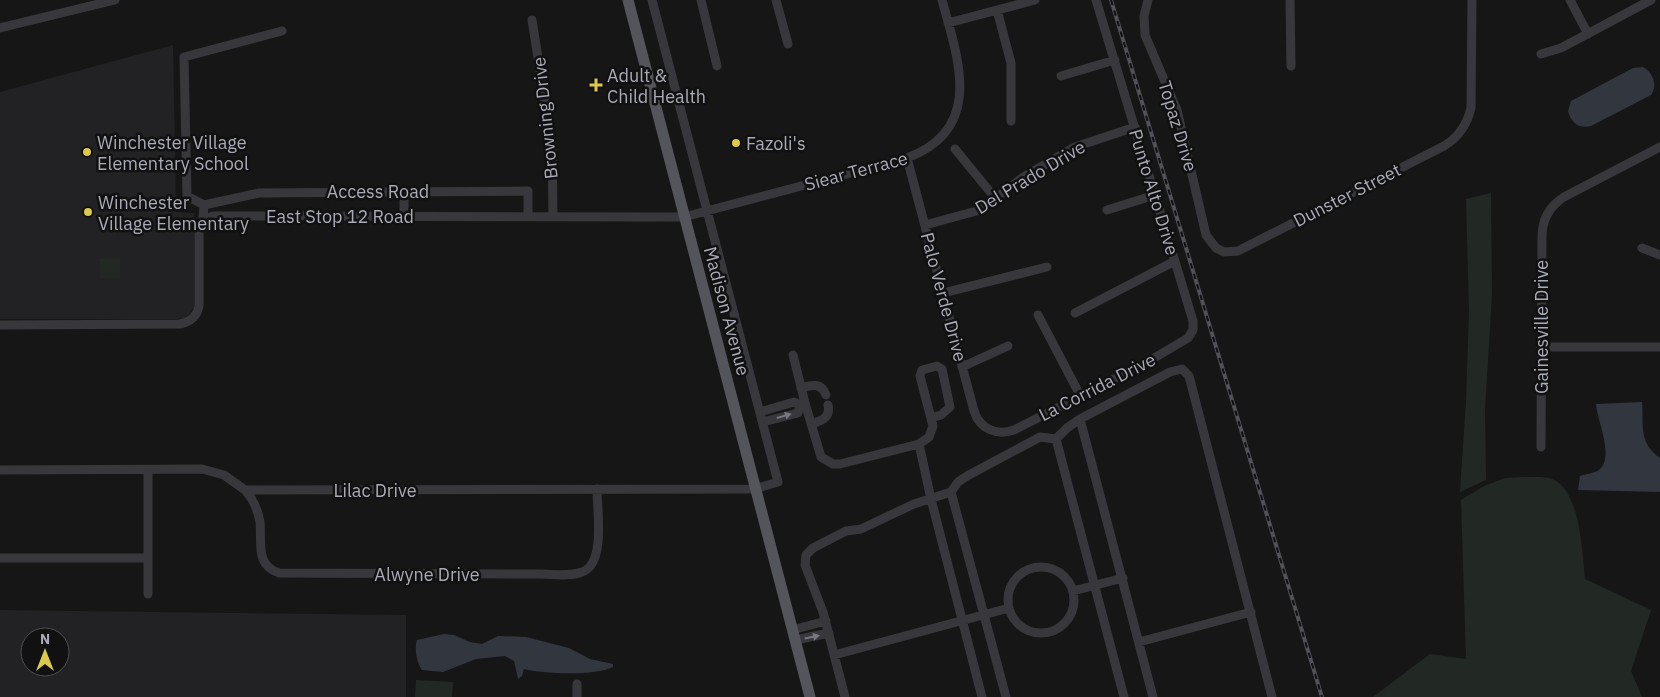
<svg xmlns="http://www.w3.org/2000/svg" width="1660" height="697" viewBox="0 0 1660 697" font-family="'IBM Plex Sans',sans-serif">
  <style>
    .built { fill: #222224; fill-rule: evenodd }
    .green { fill: #222924 }
    .water { fill: #31363f }
    .lines { fill: none; stroke-linecap: round; stroke-linejoin: round }
    .minor { stroke: #38373c; stroke-width: 9 }
    .major { stroke: #54545b; stroke-width: 11 }
    .rail-casing { stroke: #515157; stroke-width: 4 }
    .rail { stroke: #111112; stroke-width: 2; stroke-dasharray: 5.5; stroke-linecap: butt }
    .oneway { fill: #76777f }
    .poi-dot { fill: #dcc84a; stroke: #111112; stroke-width: 2 }
    .labels { text-anchor: middle; dominant-baseline: central; stroke-width: 5; stroke-linejoin: round; paint-order: stroke }
    .poi-label { font-size: 18px; fill: #a9abb6; stroke: #111112; text-anchor: start }
    .street-label { font-size: 18px; fill: #a9abb6; stroke: #111112 }
  </style>
  <rect width="100%" height="100%" fill="#161617"/>
  <path class="built" d="M173,45L176,212L194,213V307L191,312L186,318L178,319H0V92Z
    M0,610L406,615V697H0ZM30,637H60V667H30Z"/>
  <path class="green" d="M1491,193L1492,295L1485,409L1486,480L1460,492L1466,401L1469,310L1466,199Z
    M120,258V278H100V259Z
    M1505,478C1517,478 1543,475 1552,479C1581,491 1582,553 1585,579L1651,610L1631,671L1642,697H1373L1430,654L1466,659L1461,500L1484,486Z
    M416,680L453,682L452,697H415Z"/>
  <path class="water" d="M1643,67C1653,72 1658,86 1651,95L1591,126C1579,129 1571,123 1568,111L1571,101L1633,68Z
    M1642,402C1644,426 1638,442 1660,458V492L1578,490L1580,476C1585,474 1595,473 1599,470C1615,457 1597,421 1596,404Z
    M444,634L454,635L470,642L482,644L498,636L526,637L569,648L590,659L613,664V667C596,676 543,674 524,669L522,676L518,679L514,661L505,656L476,659L443,672L422,670C417,663 414,649 417,640Z"/>
  <g class="lines">
    <path class="minor" d="M701,0L717,66
      M776,0L788,44
      M1148,0L1144,16L1145,35L1177,110L1206,235L1216,248L1224,252L1238,251L1444,146C1459,137 1467,125 1471,108L1472,0
      M1290,0L1291,66
      M1570,0L1588,34
      M997,10L1011,63V121
      M532,20L552,146L553,216
      M948,23L1035,0
      M0,28L115,0
      M1541,54L1561,48L1651,0
      M1061,76L1115,60
      M955,149L996,199
      M907,158L974,411C980,429 996,436 1014,430L1144,364L1188,338L1193,330V321L1096,0
      M404,191V217
      M204,205L259,193L528,191V216
      M1107,210L1155,195
      M203,220L204,205L187,196L184,57L282,31
      M925,225L980,210L1022,178L1075,147L1135,127
      M1642,248L1660,255
      M943,293L1047,267
      M1075,313L1175,261
      M1038,315L1081,397
      M0,325L180,324C190,322 197,317 199,306V225L203,220L213,216L684,217L907,158C985,129 958,59 942,0
      M1541,347H1660
      M962,367L1008,346
      M801,388C812,385 821,382 826,395
      M805,403L821,457L833,464H840L919,444L931,499L982,697
      M760,412L794,402L800,405
      M1080,419L1153,697
      M763,422L798,413L800,405L805,403L793,355
      M811,424C821,421 831,418 828,405
      M1056,439L1124,697
      M919,444L929,437L933,426L920,376L922,370L937,366L942,369L950,407L941,415L931,418
      M1541,447L1542,237C1542,220 1550,206 1564,197L1660,147
      M0,470L202,469L224,475L245,490L755,489L778,482L652,0
      M245,490C253,499 258,510 260,522C262,543 255,565 279,573L539,574C552,574 569,577 582,572C606,564 597,510 597,489
      M951,492L1006,697
      M0,558H148
      M1008 600a33 33 0 1 1 66 0a33 33 0 1 1-66 0Z
      M1073,591L1123,578
      M148,594V470
      M792,630L826,621
      M795,640L829,633
      M1139,642L1251,612
      M834,655L1009,608
      M577,697V684
      M845,697L823,612L805,565L806,555L813,548L846,531L861,529L914,504L951,492L958,482L967,476L1040,437L1056,439L1067,428L1080,419L1170,372L1182,369L1189,376L1272,697"/>
    <path class="major" d="M628,0L810,697"/>
    <defs>
      <path id="rail" d="M1111,0L1322,697"/>
    </defs>
    <use href="#rail" class="rail-casing"/>
    <use href="#rail" class="rail"/>
  </g>
  <defs><path id="oneway-solid" d="M-6-.8H1V-3.2L6.5 0L1 3.2V.8H-6Z" transform="scale(1.25)"/></defs>
  <g class="oneway">
    <use href="#oneway-solid" transform="translate(784 416) rotate(-16)"/>
    <use href="#oneway-solid" transform="translate(812 637) rotate(-12)"/>
  </g>
  <g class="poi-dot">
    <path d="M593.5 77.5h5v5h5v5h-5v5h-5v-5h-5v-5h5z"/>
    <circle cx="736" cy="143" r="5"/>
    <circle cx="87" cy="152" r="5"/>
    <circle cx="88" cy="212" r="5"/>
  </g>
  <g class="labels">
    <g class="poi-label">
      <text x="607" y="75">Adult &amp;<tspan x="607" dy="21">Child Health</tspan></text>
      <text x="97" y="142">Winchester Village<tspan x="97" dy="21">Elementary School</tspan></text>
      <text x="746" y="143">Fazoli's</text>
      <text x="98" y="202">Winchester<tspan x="98" dy="21">Village Elementary</tspan></text>
    </g>
    <g class="street-label">
      <text transform="translate(545 118) rotate(-96)">Browning Drive</text>
      <text transform="translate(1178 126) rotate(73)">Topaz Drive</text>
      <text transform="translate(856 171) rotate(-15)">Siear Terrace</text>
      <text transform="translate(1030 177) rotate(-31)">Del Prado Drive</text>
      <text x="378" y="191">Access Road</text>
      <text transform="translate(1154 192) rotate(73)">Punto Alto Drive</text>
      <text transform="translate(1347 195) rotate(-27)">Dunster Street</text>
      <text x="340" y="216">East Stop 12 Road</text>
      <text transform="translate(944 297) rotate(75)">Palo Verde Drive</text>
      <text transform="translate(727 311) rotate(75)">Madison Avenue</text>
      <text transform="translate(1541 327) rotate(-90)">Gainesville Drive</text>
      <text transform="translate(1097 387) rotate(-27)">La Corrida Drive</text>
      <text x="375" y="490">Lilac Drive</text>
      <text x="427" y="574">Alwyne Drive</text>
    </g>
  </g>
  <g transform="translate(45 652)"><circle r="24" fill="#111112" stroke="#4e4f54"/>
  <path d="M0-4L9 19L0 12L-9 19Z" fill="#dcc84a"/>
  <text y="-8" font-size="14" font-weight="bold" text-anchor="middle" fill="#a9abb6">N</text>
  </g>
</svg>
